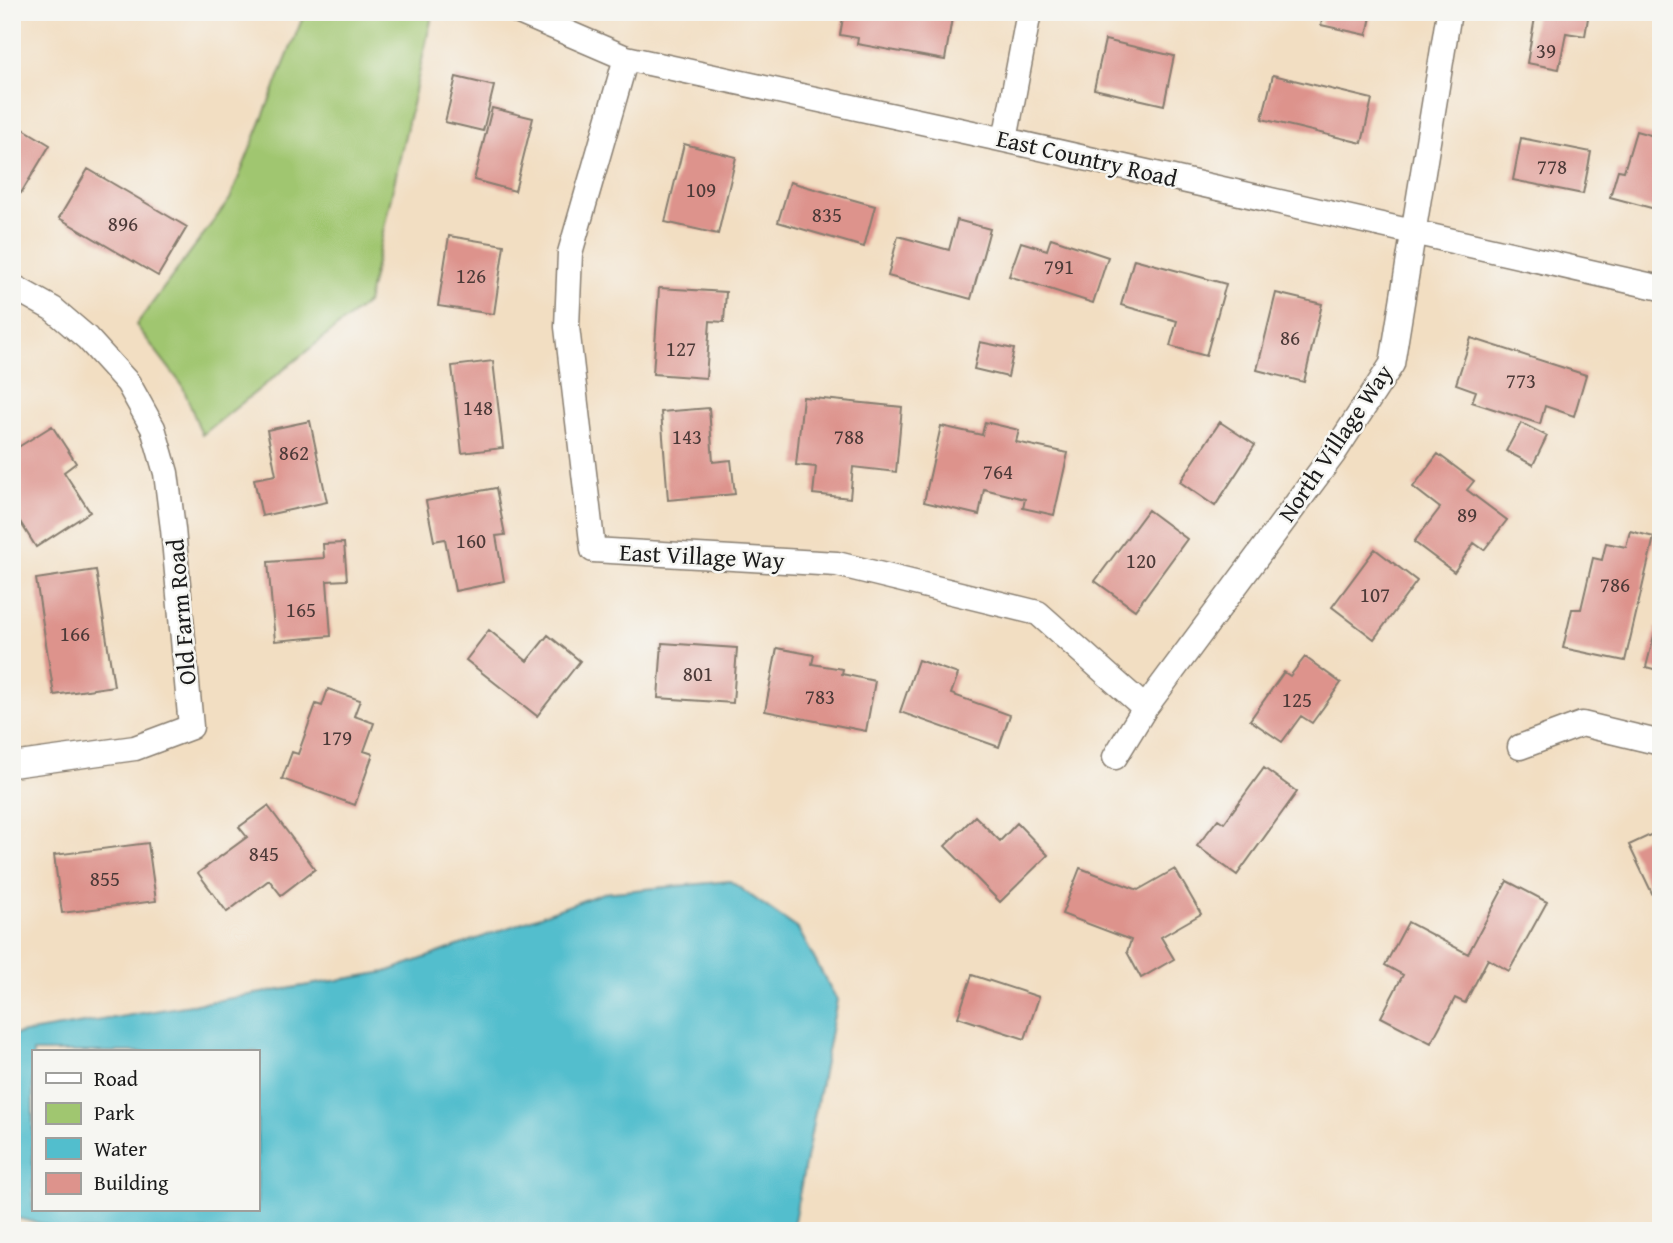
<svg xmlns="http://www.w3.org/2000/svg" width="1673" height="1243" viewBox="0 0 1673 1243" font-family="'Gentium Book Plus',serif">
  <style>
    .green { fill: #a0c670; stroke: #5e7146; stroke-width: 2 }
    .water { fill: #52becd; stroke: #376d74; stroke-width: 2; fill-rule: evenodd }
    .building { fill: #dd938c }
    .lines { fill: none; stroke-linecap: round; stroke-linejoin: round }
    .minor-casing { stroke: #877d6f; stroke-width: 27 }
    .minor { stroke: #fff; stroke-width: 24 }
    .labels { text-anchor: middle; dominant-baseline: central; stroke-width: 5; stroke-linejoin: round; paint-order: stroke }
    .number-label { font-size: 21px; fill: #4c3a38 }
    .street-label { font-size: 24px; fill: #1c1c1c; stroke: #f6f6f2 }
  </style>
  <rect width="100%" height="100%" fill="#f6f6f2"/>
  <filter id="ink" filterUnits="userSpaceOnUse"><feTurbulence type="fractalNoise" baseFrequency=".0143" numOctaves="2"/><feDisplacementMap in="SourceGraphic" scale="14" xChannelSelector="R" yChannelSelector="G"/><feConvolveMatrix kernelMatrix="1 2 1 2 8 2 1 2 1" color-interpolation-filters="sRGB"/></filter>
  <filter id="wash" filterUnits="userSpaceOnUse"><feTurbulence type="fractalNoise" baseFrequency=".00686" numOctaves="4" result="noise"/><feDisplacementMap in="SourceGraphic" scale="28" xChannelSelector="R" yChannelSelector="G"/><feGaussianBlur stdDeviation="1.57" result="paint"/><feColorMatrix in="noise" values="0 0 0 0 0 0 0 0 0 0 0 0 0 0 0 0 0 1.4 0 .05"/><feComposite in="paint" operator="in"/></filter>
  <g filter="url(#wash)">
    <rect width="100%" height="100%" fill="#f2dec2"/>
    <path class="green" d="M305,12H433L367,303L202,435L182,385L136,325L230,199Z"/>
    <path class="water" d="M730,881L798,929L837,1000L792,1231H59L43,1224L12,1217V1035L386,972L603,893ZM33,1052H257V1210H33Z"/>
    <g id="blocks">
      <path class="building" d="M844,12H953L945,60L857,44L858,38L840,35Z
        M1324,12H1372L1367,35L1321,25Z
        M1536,12H1589L1585,36L1566,33L1559,69L1527,63Z
        M1105,40L1174,56L1164,105L1094,89Z
        M1273,75L1372,99L1362,143L1262,119Z
        M456,77L494,86L483,131L445,122Z
        M492,108L533,118L515,191L474,180Z
        M12,122L50,145L21,193L12,187Z
        M1636,131L1661,138V202L1659,210L1610,197L1618,170L1624,171Z
        M1521,138L1591,152L1583,194L1513,180Z
        M684,144L736,157L718,234L665,222Z
        M88,169L187,227L158,276L59,218Z
        M790,182L875,206L864,247L778,222Z
        M957,220L990,229L971,299L888,276L898,236L949,250Z
        M449,236L504,245L494,314L438,306Z
        M1051,238L1108,257L1093,303L1009,276L1021,242L1047,250Z
        M1134,259L1226,284L1206,356L1170,346L1177,321L1121,305Z
        M659,288L726,292L724,322L710,321L706,378L653,374Z
        M1276,293L1322,304L1304,382L1257,370Z
        M1471,338L1586,375L1574,416L1545,406L1540,424L1472,402L1476,391L1456,384Z
        M980,342L1014,349L1008,377L974,369Z
        M493,361L503,448L462,453L452,366Z
        M803,397L902,407L896,472L853,467L850,498L813,494L816,467L796,465Z
        M709,408L713,462L731,460L735,494L668,500L661,412Z
        M310,421L327,502L262,516L254,479L276,475L267,430Z
        M985,422L1019,430L1016,442L1068,453L1054,515L1023,508L1025,499L984,489L979,515L924,502L941,426L982,435Z
        M1220,422L1255,445L1215,506L1180,482Z
        M1521,423L1547,436L1533,465L1506,451Z
        M52,426L76,463L64,472L90,512L36,547L19,520L17,522L12,515V451Z
        M1438,454L1474,481L1467,490L1507,520L1484,550L1474,543L1454,572L1414,542L1440,508L1413,487Z
        M496,488L505,535L496,536L504,581L455,591L445,539L434,541L426,501Z
        M1148,510L1187,539L1135,610L1095,581Z
        M1630,531L1654,537L1625,661L1563,648L1572,609H1581L1593,558L1602,560L1606,543L1626,547Z
        M344,543L347,580L327,581L331,636L275,641L268,562L324,558L323,544Z
        M1375,549L1417,581L1374,639L1332,607Z
        M96,570L114,686L54,695L36,579Z
        M1656,628L1661,630V671L1646,667Z
        M489,630L527,661L548,635L580,661L537,716L466,660Z
        M662,643L737,648L733,703L658,698Z
        M777,648L814,655L812,664L843,669L842,674L875,681L866,731L765,711Z
        M1305,657L1341,683L1312,723L1301,716L1282,742L1250,720L1284,672L1290,676Z
        M918,660L958,674L951,694L1010,715L999,747L900,712Z
        M328,689L360,700L354,716L374,723L364,751L373,754L355,805L282,779L292,752L298,754L316,704L322,706Z
        M1264,768L1297,792L1237,875L1197,846L1218,819L1224,823Z
        M268,806L315,869L281,895L269,880L227,912L198,873L247,837L239,827Z
        M975,816L1000,841L1017,823L1048,855L1000,902L945,846Z
        M1661,830V912L1629,845Z
        M148,843L156,901L62,913L54,855Z
        M1080,868L1138,890L1175,869L1201,914L1161,937L1174,959L1141,978L1127,952L1131,940L1062,914Z
        M1507,881L1547,902L1509,971L1488,959L1465,1003L1455,998L1431,1043L1381,1017L1403,975L1385,965L1408,922L1468,954Z
        M972,975L1039,997L1025,1039L958,1017Z"/>
    </g>
  </g>
  <g filter="url(#ink)">
    <use href="#blocks" fill-opacity="0" stroke="#877d6f" stroke-width="2"/>
    <g class="lines">
      <defs>
        <path id="minor" d="M519,12L626,58L1005,140L1661,288
          M626,58L570,253L567,327L593,550L837,564L1038,613L1145,708
          M1005,140L1029,12
          M12,286L53,309L87,338L128,383L153,428L166,473L173,529L191,727L135,748L12,765
          M1520,747L1582,724L1661,743
          M1115,757L1145,708L1334,453L1392,364L1449,12"/>
      </defs>
      <use href="#minor" class="minor-casing"/>
      <use href="#minor" class="minor"/>
    </g>
  </g>
  <g class="labels">
    <g class="number-label">
      <text x="1546" y="50">39</text>
      <text x="1552" y="166">778</text>
      <text x="701" y="189">109</text>
      <text x="827" y="214">835</text>
      <text x="123" y="223">896</text>
      <text x="1059" y="266">791</text>
      <text x="471" y="275">126</text>
      <text x="1290" y="337">86</text>
      <text x="681" y="348">127</text>
      <text x="1521" y="380">773</text>
      <text x="478" y="407">148</text>
      <text x="687" y="436">143</text>
      <text x="849" y="436">788</text>
      <text x="294" y="452">862</text>
      <text x="998" y="471">764</text>
      <text x="1467" y="514">89</text>
      <text x="471" y="540">160</text>
      <text x="1141" y="560">120</text>
      <text x="1615" y="584">786</text>
      <text x="1375" y="594">107</text>
      <text x="301" y="609">165</text>
      <text x="75" y="633">166</text>
      <text x="698" y="673">801</text>
      <text x="820" y="696">783</text>
      <text x="1297" y="699">125</text>
      <text x="337" y="737">179</text>
      <text x="264" y="853">845</text>
      <text x="105" y="878">855</text>
    </g>
    <g class="street-label">
      <text transform="translate(1087 158) rotate(13)">East Country Road</text>
      <text transform="translate(1335 443) rotate(-56)">North Village Way</text>
      <text transform="translate(702 556) rotate(3)">East Village Way</text>
      <text transform="translate(181 612) rotate(-95)">Old Farm Road</text>
    </g>
  </g>
  <rect width="1673" height="1243" fill="none" stroke="#f6f6f2" stroke-width="42"/>
  <rect x="32" y="1050" width="228" height="161" fill="#f6f6f2" stroke="#9f9f9c" stroke-width="2"/>
  <rect x="46" y="1073" width="35" height="10" fill="#ffffff" stroke="#9f9f9c" stroke-width="2"/>
  <text x="94" y="1086" font-size="21" fill="#1c1c1c">Road</text>
  <rect x="46" y="1103" width="35" height="21" fill="#a0c670" stroke="#9f9f9c" stroke-width="2"/>
  <text x="94" y="1120" font-size="21" fill="#1c1c1c">Park</text>
  <rect x="46" y="1138" width="35" height="21" fill="#52becd" stroke="#9f9f9c" stroke-width="2"/>
  <text x="94" y="1156" font-size="21" fill="#1c1c1c">Water</text>
  <rect x="46" y="1173" width="35" height="21" fill="#dd938c" stroke="#9f9f9c" stroke-width="2"/>
  <text x="94" y="1190" font-size="21" fill="#1c1c1c">Building</text>
</svg>
